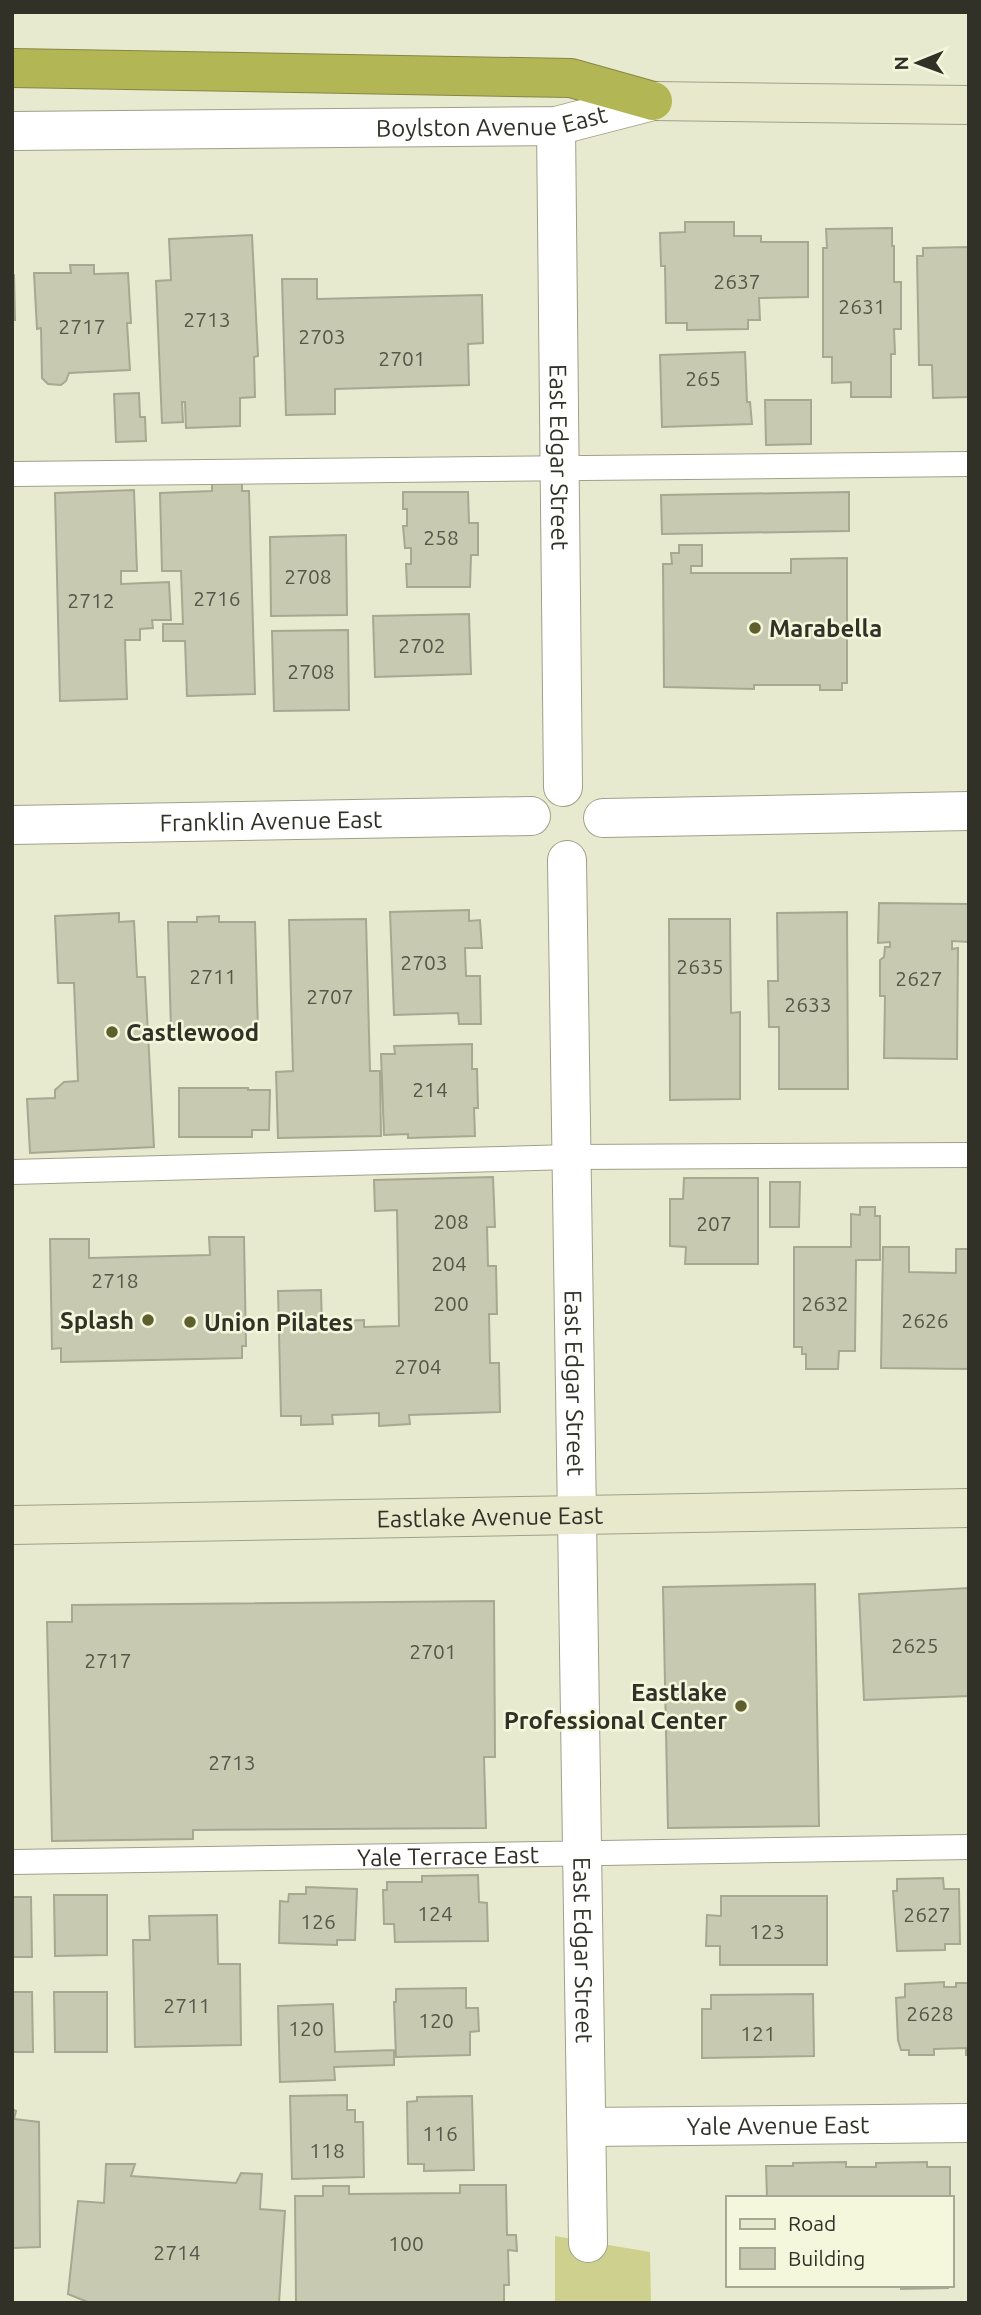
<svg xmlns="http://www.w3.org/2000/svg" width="981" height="2315" viewBox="0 0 981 2315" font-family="Ubuntu,sans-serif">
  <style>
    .green { fill: #ced18e }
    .building { fill: #c8c9b1; stroke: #a6a890; stroke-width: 2 }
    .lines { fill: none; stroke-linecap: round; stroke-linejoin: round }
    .lane-casing { stroke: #9fa089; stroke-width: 26 }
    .street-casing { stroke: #9fa089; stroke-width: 40 }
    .secondary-casing { stroke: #9fa089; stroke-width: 40 }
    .highway-casing { stroke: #868744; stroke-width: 40 }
    .lane { stroke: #fff; stroke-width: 24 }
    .street { stroke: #fff; stroke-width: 38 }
    .secondary { stroke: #e8e9cc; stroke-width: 38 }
    .highway { stroke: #b3b654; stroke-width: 38 }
    .poi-dot { fill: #5d5f2c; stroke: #f5f7dd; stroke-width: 2.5 }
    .labels { text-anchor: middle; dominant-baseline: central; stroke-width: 5; stroke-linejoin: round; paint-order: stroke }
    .number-label { font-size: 21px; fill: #57574a }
    .street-label { font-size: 24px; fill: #313127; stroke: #f5f7dd }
    .poi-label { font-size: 24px; font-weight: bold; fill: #313127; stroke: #f5f7dd; text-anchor: start }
  </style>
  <rect width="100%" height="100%" fill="#e8ead0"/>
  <path class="green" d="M555,2236L650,2252L651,2303H555Z"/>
  <path class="building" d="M685,222H734V236H761V242H808V297L759,298L760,320H748V329L687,330V323H666L665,266H661L660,233L685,232Z
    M892,228V246H894V282H901V329H894L895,354H891V397H851V382L832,383V357H823V248H827L826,229Z
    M252,235L258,356L254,357L255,397L240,398V426L186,428L185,402H182L183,422L162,423L156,281L171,280L169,239Z
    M969,247V397L933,398L932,365H919L917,256H923V248Z
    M70,265H94V274L128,273L131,323H127L130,370L69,373L66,381L61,385L48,384L42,378L41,328L37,329L34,273H71Z
    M12,275H14L15,320H12Z
    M282,279H317V299L482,295L483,343L468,344L469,385L335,389V414L286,415Z
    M745,352L747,402H750L752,424L662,427L660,355Z
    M139,393L140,417H145L146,441L116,442L114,394Z
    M765,400H811V444L766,445Z
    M212,480H242V491H249L255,694L187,696L185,641H163V624H183L181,571H162L160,493L212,491Z
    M134,490L137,571H121V584L169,582L171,620H152L153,628L140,629V640H125L127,699L60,701L55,493Z
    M403,492H468L469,523H478V555H471L470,587H407L406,564H411V548H405L403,526H407V509H403Z
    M849,492V531L662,534L661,495Z
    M346,535L347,615L271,616L270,537Z
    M679,545H702V566H691V573H791V559L847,558V683H842V690H820V685H754V689L664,687L663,564H672L671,553H679Z
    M469,614L471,674L375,677L373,616Z
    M348,630L349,710L274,711L272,631Z
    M879,903L969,904V942L952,941V949L958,948L957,1059L884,1058L885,996H880V960L884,957L885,947H890V942L878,943Z
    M469,910V921L480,920L482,948H465L466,976H480L481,1024H459L458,1013L394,1015L390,912Z
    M847,912L848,1089H779V1027H769L768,981H778L777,913Z
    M119,913V922L134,921L137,977H145L154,1147L30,1153L27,1099L55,1098V1090L64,1082L78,1081L74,983H58L55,916Z
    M219,916V922H255L258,1030L171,1031L168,922H197V917Z
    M366,919L370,1071H380L381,1136L278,1138L276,1072L293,1071L289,920Z
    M669,919H730L731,1013L740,1012V1099L670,1100Z
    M472,1044V1069H477L478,1108H474L475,1136L408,1138V1134L384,1135L381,1054H395L394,1046Z
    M179,1088H248V1090H270L269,1130H252V1137H179Z
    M493,1177L495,1227H487L488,1266H496L497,1314H489L490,1363H499L500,1412L409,1415L410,1424L379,1426V1413L332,1415L333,1424L301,1425V1416H281L278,1291L321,1290L322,1326L334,1325V1321L364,1320V1327L399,1326L397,1210L375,1211L374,1180Z
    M684,1178H758V1264H685L686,1247L670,1246V1199H683Z
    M770,1182H800L799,1227H770Z
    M860,1207H875V1216H880V1260H856L855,1351H839L838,1369H806V1354H802V1347H794V1247H851V1214L860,1215Z
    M209,1237H244L246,1346H242V1358L61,1362V1348L52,1349L50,1239H89V1258L210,1255Z
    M883,1247H909V1272L956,1273V1249H969V1369L881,1368Z
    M815,1584L819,1826L668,1828L663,1587Z
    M969,1588V1696L864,1700L859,1594Z
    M494,1601L495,1757H484L486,1828L193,1830V1839L52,1841L47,1622H72V1605Z
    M478,1875L479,1902L487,1903L488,1941L395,1942L394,1924H384L383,1890H387V1882H422V1876Z
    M943,1878L944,1889H959L960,1944H945V1950L897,1951L893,1891H897V1879Z
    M306,1887L357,1889L355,1940H337V1945L279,1943L280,1901L288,1902L289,1894H306Z
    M54,1895H107V1955L55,1956Z
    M721,1896H827V1965H720V1946H706L707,1915L721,1916Z
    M12,1897H31L32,1957H12Z
    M217,1915L218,1964H240L241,2045L135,2047L133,1940H150L149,1916Z
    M944,1982V1987H956V1983H969V2055H966V2048L934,2049V2055H909V2050H901L898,2040L896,1998L905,1997V1984Z
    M466,1988V2008H478L479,2031L470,2032V2055L396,2057L394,2002H396V1989Z
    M12,1992H32L33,2052H12Z
    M54,1992H107V2052H55Z
    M813,1994L814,2056L702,2058V2009H711V1995Z
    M333,2004L335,2052L394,2050V2065L334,2067L335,2080L280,2082L278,2006Z
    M347,2095V2110H355V2122H363L364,2177L292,2179L290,2096Z
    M472,2096L474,2170L424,2171V2164H408L407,2102L417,2101V2097Z
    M12,2109L16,2111L14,2119L39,2122L40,2247L12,2248Z
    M846,2162V2167H876V2163L927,2162V2167H950V2198H767L766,2166H793V2163Z
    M106,2164H135L131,2176L236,2183L241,2173L262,2174L260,2209L285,2211L279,2303H90L68,2294L78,2201L104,2203Z
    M460,2185H506L507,2235H516L517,2251L508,2250L509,2285H504V2303H296L295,2196H323V2186H349V2194L460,2193Z
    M901,2285H948V2288L901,2289Z"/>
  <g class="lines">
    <defs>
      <g id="lane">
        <path d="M12,474L969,464"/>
        <path d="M12,1172L571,1157L969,1155"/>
        <path id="s1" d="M12,1862C331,1859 650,1851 969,1847"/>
      </g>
      <g id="street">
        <path id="s2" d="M556,126L563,787"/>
        <path id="s3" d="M12,131L556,126L653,101"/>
        <path d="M603,818L969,811"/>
        <path id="s4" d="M12,825L531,816"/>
        <path id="s5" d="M567,860L588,2243"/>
        <path id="s6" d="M587,2127L969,2123"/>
      </g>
      <g id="secondary">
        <path d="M653,101L969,105"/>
        <path id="s7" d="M12,1525L969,1508"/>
      </g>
      <path id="highway" d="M12,68L571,78L653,101"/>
    </defs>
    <use href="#lane" class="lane-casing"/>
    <use href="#street" class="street-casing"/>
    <use href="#secondary" class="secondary-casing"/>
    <use href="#highway" class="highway-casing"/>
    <use href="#lane" class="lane"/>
    <use href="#street" class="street"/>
    <use href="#secondary" class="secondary"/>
    <use href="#highway" class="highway"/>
  </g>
  <g class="poi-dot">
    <circle cx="755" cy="628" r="7"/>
    <circle cx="112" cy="1032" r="7"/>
    <circle cx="148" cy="1320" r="7"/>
    <circle cx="190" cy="1322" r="7"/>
    <circle cx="741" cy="1706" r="7"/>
  </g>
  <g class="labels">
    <g class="number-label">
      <text x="737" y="281">2637</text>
      <text x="862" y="306">2631</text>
      <text x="207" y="319">2713</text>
      <text x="82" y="326">2717</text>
      <text x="322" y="336">2703</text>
      <text x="402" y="358">2701</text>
      <text x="703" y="378">265</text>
      <text x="441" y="537">258</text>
      <text x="308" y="576">2708</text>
      <text x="217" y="598">2716</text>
      <text x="91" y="600">2712</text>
      <text x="422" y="645">2702</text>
      <text x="311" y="671">2708</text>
      <text x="424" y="962">2703</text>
      <text x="700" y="966">2635</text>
      <text x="213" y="976">2711</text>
      <text x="919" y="978">2627</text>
      <text x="330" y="996">2707</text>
      <text x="808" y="1004">2633</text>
      <text x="430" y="1089">214</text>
      <text x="451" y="1221">208</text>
      <text x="714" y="1223">207</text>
      <text x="449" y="1263">204</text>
      <text x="115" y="1280">2718</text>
      <text x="451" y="1303">200</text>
      <text x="825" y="1303">2632</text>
      <text x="925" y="1320">2626</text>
      <text x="418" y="1366">2704</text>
      <text x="915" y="1645">2625</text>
      <text x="433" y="1651">2701</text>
      <text x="108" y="1660">2717</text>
      <text x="232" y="1762">2713</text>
      <text x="435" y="1913">124</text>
      <text x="927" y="1914">2627</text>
      <text x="318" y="1921">126</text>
      <text x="767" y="1931">123</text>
      <text x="187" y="2005">2711</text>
      <text x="930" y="2013">2628</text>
      <text x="436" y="2020">120</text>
      <text x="306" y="2028">120</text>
      <text x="758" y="2033">121</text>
      <text x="440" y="2133">116</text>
      <text x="327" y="2150">118</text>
      <text x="406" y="2243">100</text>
      <text x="177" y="2252">2714</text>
    </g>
    <g class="street-label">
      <text stroke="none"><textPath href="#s3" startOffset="480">Boylston Avenue East</textPath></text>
      <text stroke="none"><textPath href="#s2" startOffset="331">East Edgar Street</textPath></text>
      <text stroke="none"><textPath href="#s4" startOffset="259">Franklin Avenue East</textPath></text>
      <text stroke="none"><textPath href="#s5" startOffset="523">East Edgar Street</textPath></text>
      <text stroke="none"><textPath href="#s7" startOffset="478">Eastlake Avenue East</textPath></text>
      <text stroke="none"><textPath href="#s1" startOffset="436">Yale Terrace East</textPath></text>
      <text stroke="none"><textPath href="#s5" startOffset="1090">East Edgar Street</textPath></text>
      <text stroke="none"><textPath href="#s6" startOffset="191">Yale Avenue East</textPath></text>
    </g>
    <g class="poi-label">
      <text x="769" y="628">Marabella</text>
      <text x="126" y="1032">Castlewood</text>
      <text x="134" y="1320" text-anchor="end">Splash</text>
      <text x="204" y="1322">Union Pilates</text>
      <text x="727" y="1692" text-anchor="end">Eastlake<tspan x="727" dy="28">Professional Center</tspan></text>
    </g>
  </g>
  <rect width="981" height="2315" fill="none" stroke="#313127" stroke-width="28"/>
  <rect x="726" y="2196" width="228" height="91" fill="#f5f7dd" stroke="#a7a894" stroke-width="2"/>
  <rect x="740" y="2219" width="35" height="10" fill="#e8e9cc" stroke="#a7a894" stroke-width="2"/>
  <text x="788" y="2231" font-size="21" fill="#313127">Road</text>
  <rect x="740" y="2248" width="35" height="21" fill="#c8c9b1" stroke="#a7a894" stroke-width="2"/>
  <text x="788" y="2266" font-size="21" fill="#313127">Building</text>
  <g transform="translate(918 63) rotate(269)" stroke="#f5f7dd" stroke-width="5" paint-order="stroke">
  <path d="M0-5L12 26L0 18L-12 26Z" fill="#313127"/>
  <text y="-10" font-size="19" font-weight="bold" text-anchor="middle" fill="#313127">N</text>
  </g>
</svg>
